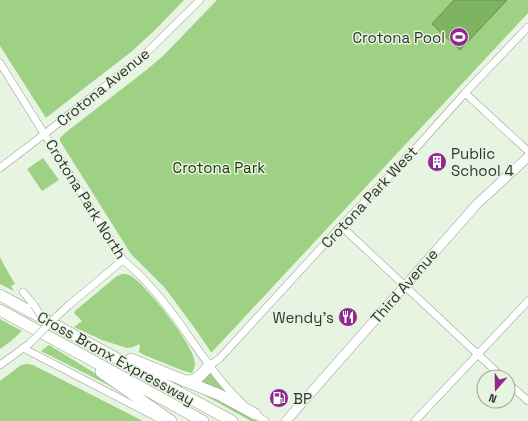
<svg xmlns="http://www.w3.org/2000/svg" width="528" height="421" viewBox="0 0 528 421" font-family="'Space Grotesk',sans-serif">
  <style>
    .green { fill: #9ed183 }
    .water { fill: #7eb360; stroke: #678d51 }
    .lines { fill: none; stroke-linecap: round; stroke-linejoin: round }
    .minor-casing { stroke: #95a08f; stroke-width: 8 }
    .major-casing { stroke: #95a08f; stroke-width: 10 }
    .highway-casing { stroke: #95a08f; stroke-width: 12 }
    .minor { stroke: #fff; stroke-width: 7 }
    .major { stroke: #fff; stroke-width: 9 }
    .highway { stroke: #fff; stroke-width: 11 }
    .minor-bridge-casing { stroke: #95a08f; stroke-width: 8; stroke-linecap: butt }
    .minor-bridge { stroke: #fff; stroke-width: 7 }
    .labels { text-anchor: middle; dominant-baseline: central; stroke-width: 3; stroke-linejoin: round; paint-order: stroke }
    .poi-label { font-size: 15px; fill: #30352e; stroke: #e7f4e1; text-anchor: end }
    .street-label { font-size: 15px; fill: #30352e; stroke: #e7f4e1 }
    .park-label { font-size: 15px; fill: #183900; stroke: #e7f4e1 }
  </style>
  <rect width="100%" height="100%" fill="#e7f4e1"/>
  <path class="green" d="M0,0H184L155,30L131,52L47,117L46,118L0,46Z
    M217,0H528V13L212,352H211L196,330L165,288L131,254L60,141V138L65,133L145,71L163,56Z
    M43,158L59,180L42,191L27,169Z
    M0,257L4,265L15,284L11,286L14,291L0,284Z
    M122,274C125,274 128,274 131,276C146,285 196,347 195,364C195,367 193,370 192,373L184,371L144,355L139,352L140,346L139,344L133,347L127,348L102,340L74,327L82,321L74,313L76,310L117,276Z
    M0,319L22,331L11,341L0,349Z
    M49,345L127,393L126,394L41,351Z
    M27,364L33,365L143,421H0V381L21,365Z
    M209,372L225,391L223,393L201,383Z
    M197,391L236,407L257,421H251Z"/>
  <path class="water" d="M454,0H507L460,50L432,24Z"/>
  <g class="lines">
    <defs>
      <path id="minor" d="M0,63L123,260C148,281 169,307 187,334C204,358 221,384 243,404
        M465,93L528,151
        M0,168L51,129L142,57L200,0
        M341,226L502,377
        M23,292L34,305
        M56,317L69,305L123,260
        M23,348L160,419
        M0,365L29,344L35,338
        M210,365L215,362L220,358L341,226L416,148L465,93L528,27
        M508,383L528,401
        M252,412L265,421
        M415,421L528,301"/>
      <path id="major" d="M286,421L477,204L528,157"/>
      <path id="highway" d="M0,295L232,421
        M0,310L203,421
        M131,359L220,395L255,414
        M101,372L171,421
        M184,381C197,382 202,374 210,365"/>
    </defs>
    <use href="#minor" class="minor-casing"/>
    <use href="#major" class="major-casing"/>
    <use href="#highway" class="highway-casing"/>
    <use href="#minor" class="minor"/>
    <use href="#major" class="major"/>
    <use href="#highway" class="highway"/>
    <defs>
      <path id="minor-bridge" d="M34,305L47,326
        M35,338L56,317"/>
    </defs>
    <use href="#minor-bridge" class="minor-bridge-casing"/>
    <use href="#minor-bridge" class="minor-bridge"/>
  </g>
  <defs>
    <symbol id="stadium-disc" viewBox="-11 -11 22 22"><circle r="9.5" fill="#8f298f" stroke="#e7f4e1"/><path d="M0-5a6.5 5 0 1 0 0 10a6.5 5 0 1 0 0-10ZM-3.5-1.8h7v3.6h-7Z" fill="#fff"/></symbol>
    <symbol id="building-disc" viewBox="-11 -11 22 22"><circle r="9.5" fill="#8f298f" stroke="#e7f4e1"/><path d="M-4-6H4V6H1V3H-1V6H-4ZM-2.5-4.3h1.7v1.8h-1.7ZM.8-4.3h1.7v1.8H.8ZM-2.5-1h1.7V.8h-1.7ZM.8-1h1.7V.8H.8Z" fill="#fff"/></symbol>
    <symbol id="restaurant-disc" viewBox="-11 -11 22 22"><circle r="9.5" fill="#8f298f" stroke="#e7f4e1"/><path d="M-5-6h1v4h1v-4h1v4h1v-4h1v5L-1.5 .5V6h-2V.5L-5-1ZM5-6V6H3V1.5H1.5Q1.5-4 5-6Z" fill="#fff"/></symbol>
    <symbol id="fuel-disc" viewBox="-11 -11 22 22"><circle r="9.5" fill="#8f298f" stroke="#e7f4e1"/><path d="M-5.5-6h7V0h2V4h1.3V-2.5L3-4.5l.8-.8L6-3V5H2.5V1h-1V6h-7ZM-4.2-4.7v3.2H.2V-4.7Z" fill="#fff"/></symbol>
  </defs>
  <g fill-rule="evenodd">
    <use href="#stadium-disc" x="448" y="26" width="22" height="22"/>
    <use href="#building-disc" x="426" y="151" width="22" height="22"/>
    <use href="#restaurant-disc" x="337" y="306" width="22" height="22"/>
    <use href="#fuel-disc" x="268" y="387" width="22" height="22"/>
  </g>
  <g class="labels">
    <g class="poi-label">
      <text x="445" y="37">Crotona Pool</text>
      <text x="451" y="153" text-anchor="start">Public<tspan x="451" dy="17">School 4</tspan></text>
      <text x="334" y="317">Wendy's</text>
      <text x="293" y="398" text-anchor="start">BP</text>
    </g>
    <g class="street-label">
      <text transform="translate(103 87) rotate(-39)">Crotona Avenue</text>
      <text transform="translate(369 197) rotate(-47)">Crotona Park West</text>
      <text transform="translate(86 199) rotate(58)">Crotona Park North</text>
      <text transform="translate(404 286) rotate(-49)">Third Avenue</text>
      <text transform="translate(116 358) rotate(29)">Cross Bronx Expressway</text>
    </g>
    <g class="park-label">
      <text x="219" y="167">Crotona Park</text>
    </g>
  </g>
  <g transform="translate(496 389) rotate(200)"><circle r="19" fill="#e7f4e1" stroke="#9ea899"/>
  <path d="M0-3L7 15L0 10L-7 15Z" fill="#8f298f"/>
  <text y="-6" font-size="11" font-weight="bold" text-anchor="middle" fill="#30352e">N</text>
  </g>
</svg>
